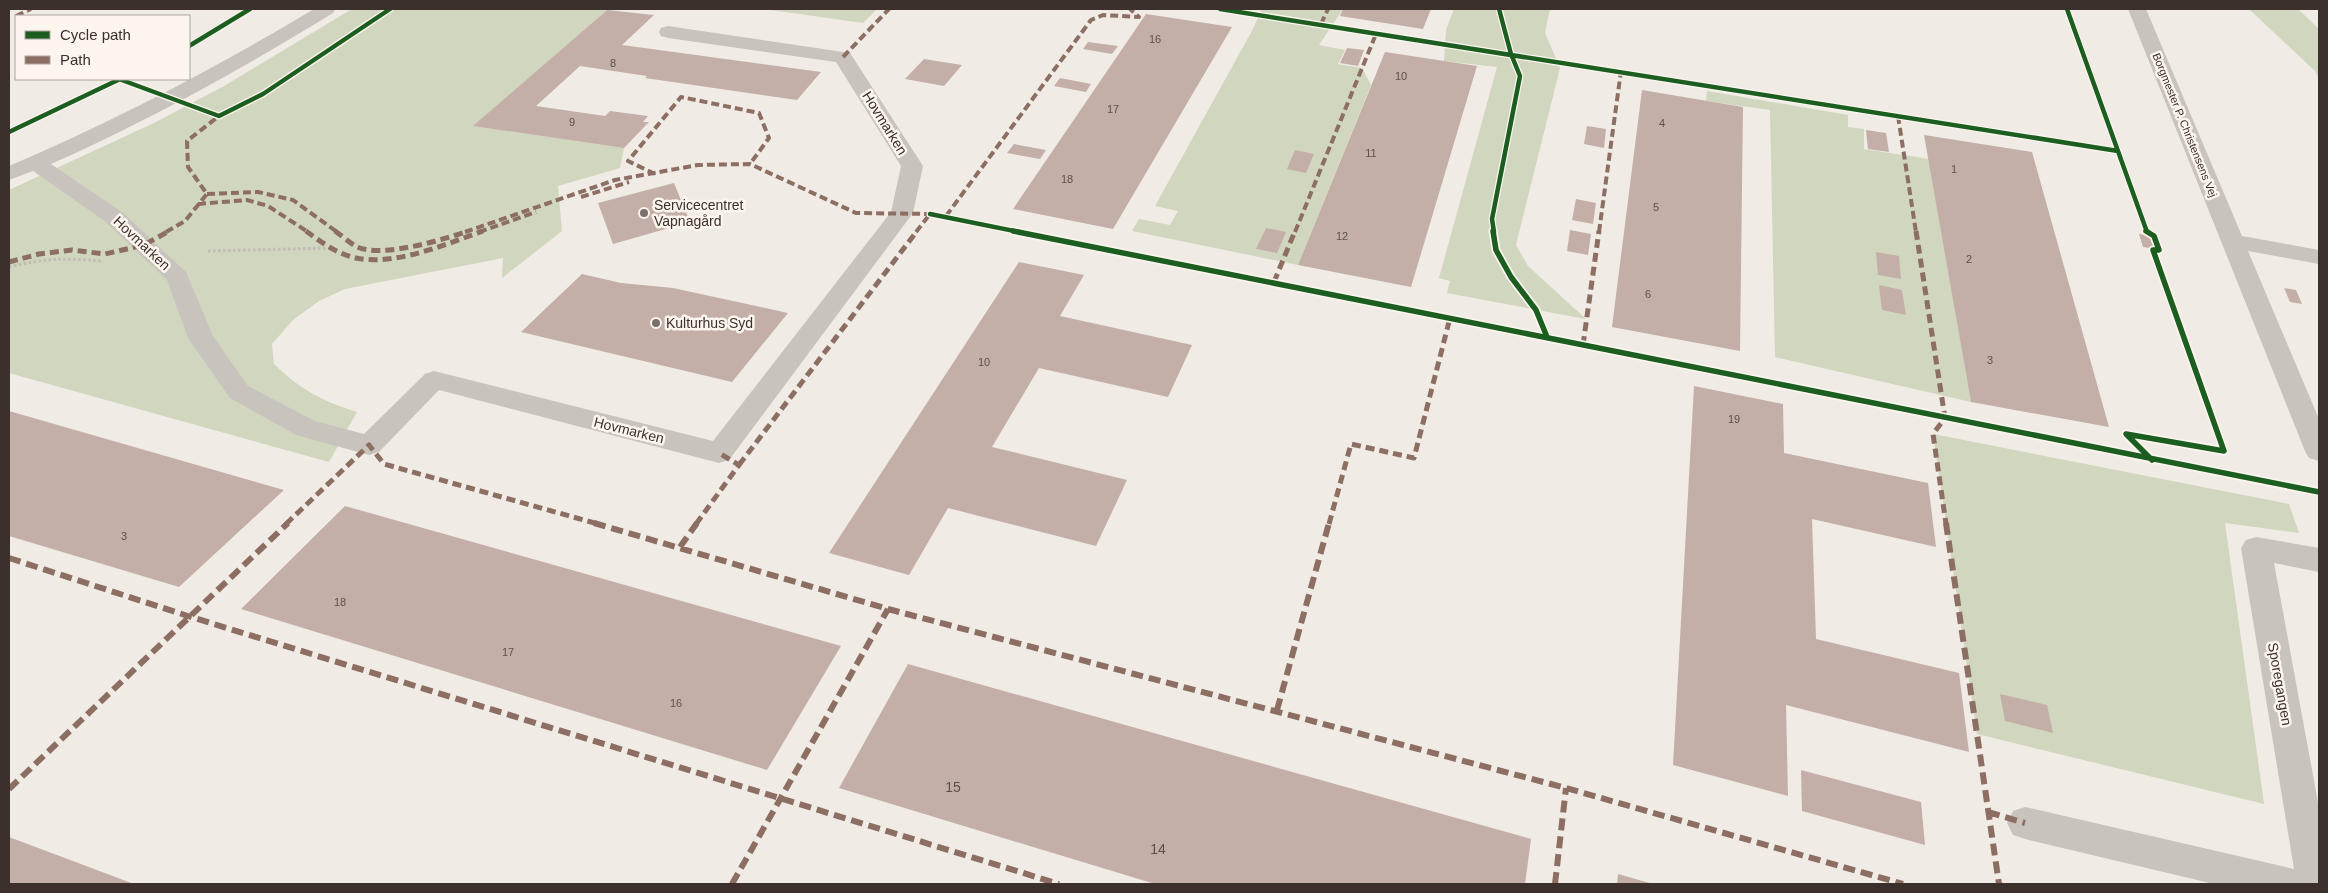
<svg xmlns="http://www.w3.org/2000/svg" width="2328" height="893" viewBox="0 0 2328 893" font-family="Helvetica,sans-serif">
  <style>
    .green { fill: #d1d6bf }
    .building { fill: #c3afa7 }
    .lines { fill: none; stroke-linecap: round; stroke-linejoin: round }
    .path { stroke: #c2bbb6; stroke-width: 3; stroke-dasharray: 2.5 2.5; stroke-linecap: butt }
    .minor { fill: #c9c3be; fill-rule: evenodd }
    .quiet-far2 { stroke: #8d6e63; stroke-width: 4; stroke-dasharray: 8 4; stroke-linecap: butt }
    .quiet-far1 { stroke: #8d6e63; stroke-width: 5; stroke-dasharray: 9 5; stroke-linecap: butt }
    .quiet { stroke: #8d6e63; stroke-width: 6; stroke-dasharray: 12 6; stroke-linecap: butt }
    .cycleway-far1-casing { stroke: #fbf5ee; stroke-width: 7 }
    .cycleway-casing { stroke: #fbf5ee; stroke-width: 9 }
    .cycleway-far1 { stroke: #1b5e20; stroke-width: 4.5 }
    .cycleway { stroke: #1b5e20; stroke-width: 5.5 }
    .poi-dot { fill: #7a716c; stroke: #fbf5ee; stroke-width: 2 }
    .labels { text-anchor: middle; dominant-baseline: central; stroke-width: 5; stroke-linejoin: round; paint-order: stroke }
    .number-label { font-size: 11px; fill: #5d504a }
    .far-street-label { font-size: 11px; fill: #3b302b; stroke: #fbf5ee }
    .street-label { font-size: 14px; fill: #3b302b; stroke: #fbf5ee }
    .poi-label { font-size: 14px; fill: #3b302b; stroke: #fbf5ee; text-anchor: start }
    .near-number-label { font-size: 14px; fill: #5d504a }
  </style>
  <rect width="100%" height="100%" fill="#f0ebe5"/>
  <path class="green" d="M352,9H608L474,126L624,148L620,168L558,186L562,231L502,278L503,258L345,289L319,301L293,320L272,344L274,364C301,390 322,401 357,412L329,462L9,373V190L154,123L224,86Z
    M764,9H877L863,23Z
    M1257,9H1343L1319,45L1345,50L1338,64L1362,68L1371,85L1298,265L1132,231L1139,219L1170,225L1178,211L1155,206L1253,29L1261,10Z
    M1454,9H1550L1545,33L1560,68L1516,245L1528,266L1586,319L1447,293L1450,281L1439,278L1497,67L1444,61L1446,30Z
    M2249,9H2298L2319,29V79L2315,71Z
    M1707,91L1848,115V127L1864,129V149L1929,159L1971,402L1775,357L1770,110L1706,101Z
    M1933,434L2289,504L2299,533L2225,523L2264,804L1977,734Z"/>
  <path class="building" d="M1343,9H1431L1423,29L1340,16Z
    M607,10L654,15L622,45L821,72L797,100L645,78L647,76L580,66L536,106L605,116L610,111L648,116L643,122H649L624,148L473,126Z
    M1146,14L1232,27L1113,229L1013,209Z
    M1088,42L1118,46L1112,54L1083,49Z
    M1347,48L1364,50L1358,66L1340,63Z
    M1385,52L1477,66L1411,287L1298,265Z
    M924,59L962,65L944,86L905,79Z
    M1060,78L1091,84L1086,92L1054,86Z
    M1642,90L1743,107L1740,351L1612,327Z
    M1587,126L1606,129L1604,148L1584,144Z
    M1866,130L1886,133L1889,152L1868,149Z
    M1924,135L2032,152L2109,427L1971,402Z
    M1014,144L1046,150L1040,159L1007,153Z
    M1295,150L1314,154L1306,173L1287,169Z
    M674,183L690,222L613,244L598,203Z
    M1576,199L1596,203L1593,224L1572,220Z
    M1266,228L1286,232L1277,253L1256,249Z
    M1570,230L1591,234L1588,255L1567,251Z
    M2139,234L2152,236L2156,249L2143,247Z
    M1876,252L1899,256L1901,279L1878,275Z
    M1019,262L1084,275L1060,316L1192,345L1168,397L1039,368L992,447L1127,480L1096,546L948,508L909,575L829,553Z
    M582,274L621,283L673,288L788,313L732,382L521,332Z
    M1879,285L1902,290L1906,315L1882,310Z
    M2284,288L2296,290L2302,304L2290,302Z
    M1694,386L1783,404L1784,453L1928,483L1936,547L1812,519L1816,639L1959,673L1969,752L1786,705L1788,796L1673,765Z
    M9,411L284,490L179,587L9,536Z
    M345,506L841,646L767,770L241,609Z
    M908,664L1531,839L1525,884H1155L839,788Z
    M2000,694L2047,705L2053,733L2005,721Z
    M1801,770L1921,802L1925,845L1802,811Z
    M9,837L134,884H9Z
    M1618,874L1653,884H1617Z"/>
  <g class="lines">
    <path class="path" d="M208,251L330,248
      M9,267C46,258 65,258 102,261"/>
    <path class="minor" d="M314,9H335L333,13C242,69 148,121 51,164L122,212L186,272L213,336L248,386L315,421L364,434L425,374L434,371L713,441L891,212L901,166L836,62L668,38L661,36L659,32L661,28L668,26L850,53L923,166L913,213L729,460L719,463L439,390L379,452L369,455L296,435L230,398L188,338L167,280L106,222L33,171L9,180V166C114,121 216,68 314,9Z
      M2128,9H2146L2242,236L2319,250V264L2248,251L2319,419V461L2309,458L2305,451Z
      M2256,537L2319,548V572L2274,563L2319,808V884H2214L2025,839L2013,835L2007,823L2013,811L2025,807L2294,869L2241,548L2246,540Z"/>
    <path class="quiet-far2" d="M16,16L31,9
      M1321,24L1328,9
      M843,57L889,9
      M1898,116L1916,232
      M655,174L628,161L681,97L759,113L769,138L750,164
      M207,194L258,192L293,200L337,232
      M581,197L629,182
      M198,204L247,200L268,206L308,232
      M946,216L1091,20L1103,15L1139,17L1130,9
      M166,232L185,221L207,194L188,167L187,141L219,116
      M465,232L615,180L698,165L750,164L856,213L930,214
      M479,232L536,212
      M916,232L930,214
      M1295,232L1376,34
      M1599,232L1621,71"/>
    <path class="quiet-far1" d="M306,231C321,242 337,254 356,258C396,266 446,244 483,231
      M335,231C342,236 350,243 357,247C383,258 442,240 468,231
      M1916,231L1945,418L1933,434L1946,524
      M9,262L39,254L72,250L105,254L144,245L169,231
      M1274,282L1295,231
      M1583,345L1599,231
      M739,465L917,231
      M286,524L369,445L384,464L598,524
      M696,524L739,465L719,453
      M1329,524L1351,444L1414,458L1450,318"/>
    <path class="quiet" d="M594,523L888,609L1566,788L1903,884
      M1946,523L1999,884
      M680,547L697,523
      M9,558L191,617L1059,884
      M1277,710L1329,523
      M9,789L288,523
      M1988,812L2025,823
      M732,884L888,609
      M1555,884L1566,788"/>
    <defs>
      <path id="cycleway-far1" d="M1220,9L2118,151
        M2067,9L2147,232
        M189,46L250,9
        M119,79L219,116L263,94L390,9
        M9,132L120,79
        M930,214L1019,232
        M1494,232L1492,219L1520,76L1511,54L1499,9"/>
      <path id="cycleway" d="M1013,231L2319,492
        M1493,231L1496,250L1511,277L1536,310L1547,337
        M2146,231L2154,236L2159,250H2153L2224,451L2126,434L2152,460"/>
    </defs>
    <use href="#cycleway-far1" class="cycleway-far1-casing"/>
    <use href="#cycleway" class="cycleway-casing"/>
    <use href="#cycleway-far1" class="cycleway-far1"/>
    <use href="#cycleway" class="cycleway"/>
  </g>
  <g class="poi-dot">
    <circle cx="644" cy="213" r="5"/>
    <circle cx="656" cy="323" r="5"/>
  </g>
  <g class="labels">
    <g class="number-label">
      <text x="1155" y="39">16</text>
      <text x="613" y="63">8</text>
      <text x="1401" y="76">10</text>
      <text x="1113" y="109">17</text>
      <text x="572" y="122">9</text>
      <text x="1662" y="123">4</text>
      <text x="1371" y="153">11</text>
      <text x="1954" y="169">1</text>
      <text x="1067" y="179">18</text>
      <text x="1656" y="207">5</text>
      <text x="1342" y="236">12</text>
      <text x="1969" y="259">2</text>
      <text x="1648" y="294">6</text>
      <text x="1990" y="360">3</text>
      <text x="984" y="362">10</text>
      <text x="1734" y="419">19</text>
      <text x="124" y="536">3</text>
      <text x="340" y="602">18</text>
      <text x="508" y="652">17</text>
      <text x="676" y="703">16</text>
    </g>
    <g class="far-street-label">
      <text transform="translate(2185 125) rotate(68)">Borgmester P. Christensens Vej</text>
    </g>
    <g class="street-label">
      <text transform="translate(885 123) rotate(58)">Hovmarken</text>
      <text transform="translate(142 243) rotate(43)">Hovmarken</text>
      <text transform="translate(629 430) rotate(14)">Hovmarken</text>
      <text transform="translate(2280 684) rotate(80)">Sporegangen</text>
    </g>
    <g class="poi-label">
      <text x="654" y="205">Servicecentret<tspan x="654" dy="16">Vapnagård</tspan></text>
      <text x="666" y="323">Kulturhus Syd</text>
    </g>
    <g class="near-number-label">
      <text x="953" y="787">15</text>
      <text x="1158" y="849">14</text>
    </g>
  </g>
  <rect width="2328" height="893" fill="none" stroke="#3b302b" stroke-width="20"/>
  <rect x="15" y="15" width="175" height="65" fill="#fbf5ee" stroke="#aea6a0"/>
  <rect x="25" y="31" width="25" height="8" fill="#1b5e20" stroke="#aea6a0"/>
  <text x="60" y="40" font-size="15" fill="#3b302b">Cycle path</text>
  <rect x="25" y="56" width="25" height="8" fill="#8d6e63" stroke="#aea6a0"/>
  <text x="60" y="65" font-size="15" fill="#3b302b">Path</text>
</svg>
